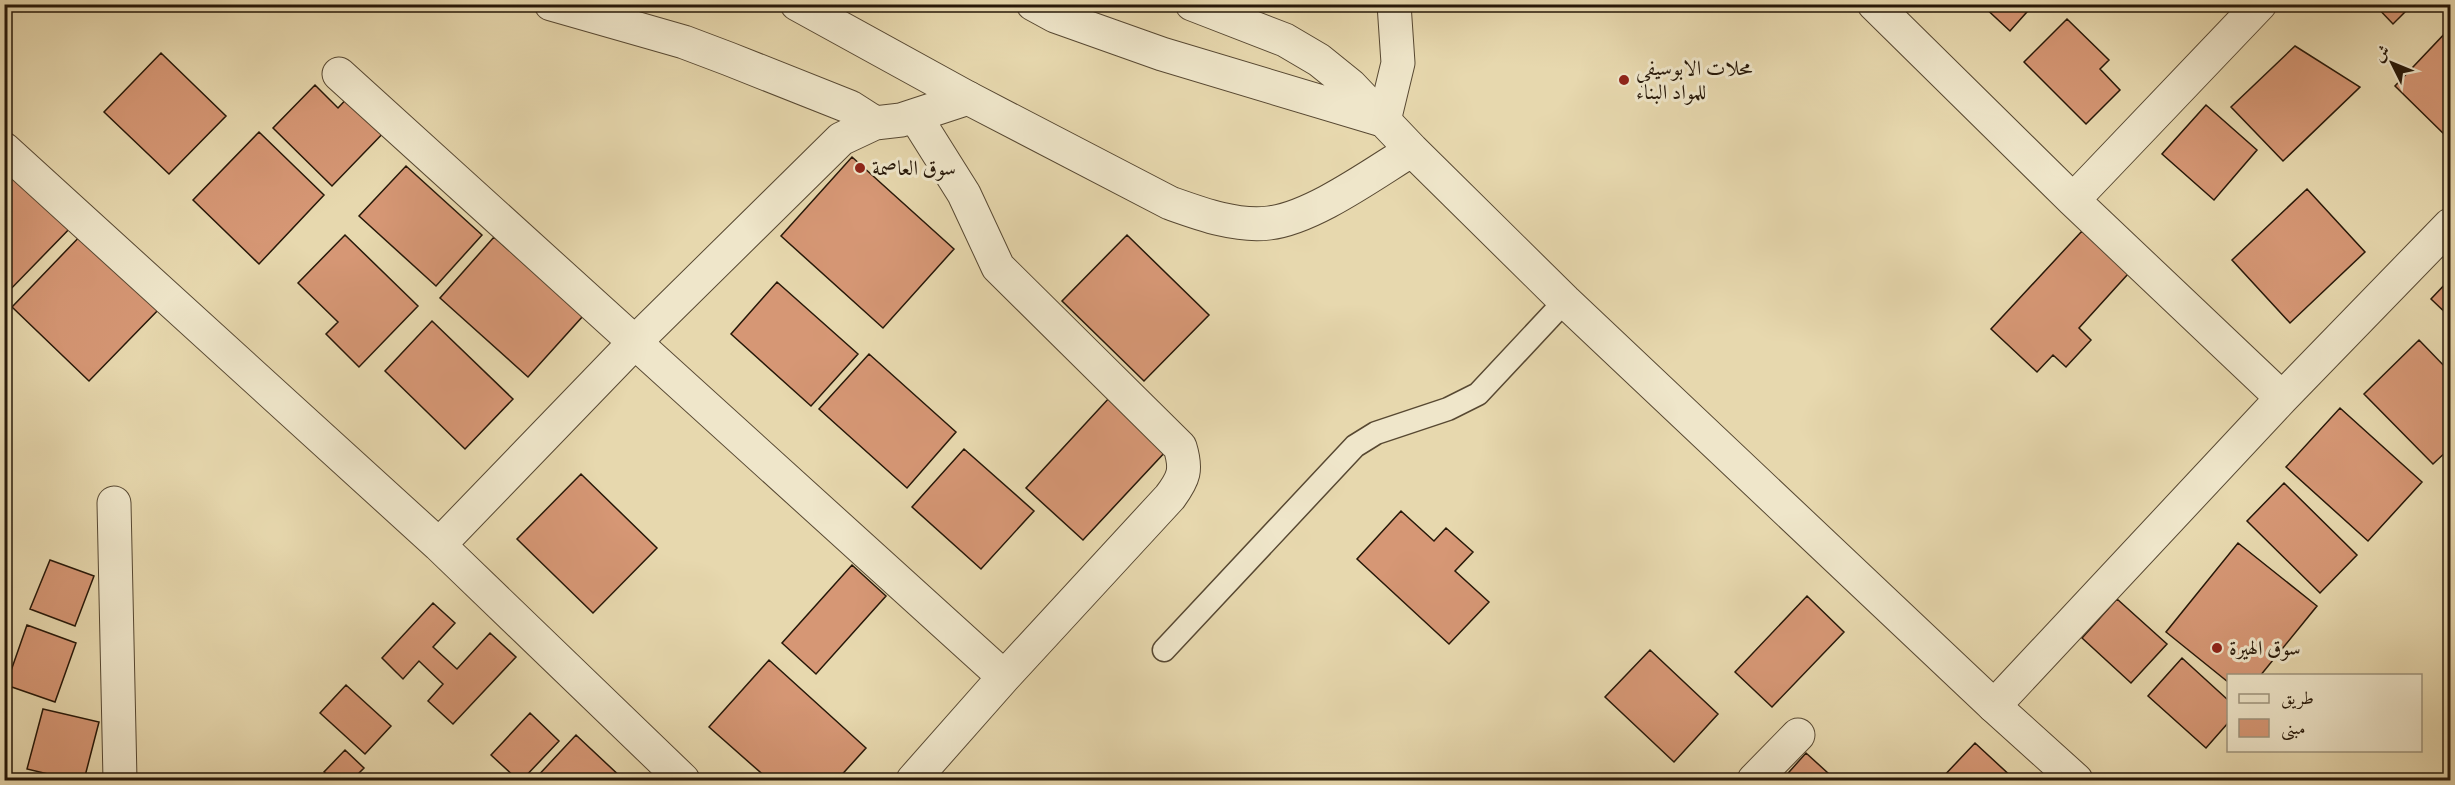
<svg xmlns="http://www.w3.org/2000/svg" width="2455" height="785" viewBox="0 0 2455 785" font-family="'IM FELL Double Pica',Amiri,serif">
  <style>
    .building { fill: #d69775; stroke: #271809; stroke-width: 1.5 }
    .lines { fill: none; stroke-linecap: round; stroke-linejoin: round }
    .service-casing { stroke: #574832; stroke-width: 25 }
    .minor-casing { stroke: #574832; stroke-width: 35 }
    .tertiary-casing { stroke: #574832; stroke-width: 35 }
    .service { stroke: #efe6ca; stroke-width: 22 }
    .minor { stroke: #efe6ca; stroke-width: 33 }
    .tertiary { stroke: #efe6ca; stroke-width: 33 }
    .poi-dot { fill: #8f2418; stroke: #efe6ca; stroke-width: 2 }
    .labels { text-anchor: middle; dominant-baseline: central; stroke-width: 6; stroke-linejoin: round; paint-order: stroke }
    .poi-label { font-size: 21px; fill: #271809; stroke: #efe6ca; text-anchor: start }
  </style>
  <rect width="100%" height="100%" fill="#e7d8ae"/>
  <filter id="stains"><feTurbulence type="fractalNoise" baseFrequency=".00333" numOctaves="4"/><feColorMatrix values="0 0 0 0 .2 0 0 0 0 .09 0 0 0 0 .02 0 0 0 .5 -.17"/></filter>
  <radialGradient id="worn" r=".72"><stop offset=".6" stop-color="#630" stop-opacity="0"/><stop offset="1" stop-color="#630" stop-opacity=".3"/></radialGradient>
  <path class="building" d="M1981,4H2034L2010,31Z
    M2374,4H2413L2393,24Z
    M2067,19L2109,60L2100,69L2120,90L2086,124L2024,62Z
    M2450,28V140L2395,86Z
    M2295,46L2360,87L2283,161L2231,107Z
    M161,53L226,116L169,174L104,112Z
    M315,85L338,108L354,91L390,126L332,186L273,128Z
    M2206,105L2257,150L2214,200L2162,154Z
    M259,132L324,195L259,264L193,200Z
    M852,157L954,249L883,328L781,236Z
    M406,166L482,235L436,286L359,216Z
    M20,169L76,222L4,296V186Z
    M2307,189L2365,252L2290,323L2232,260Z
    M85,231L162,306L89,381L12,307Z
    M2082,231L2128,274L2079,328L2091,340L2066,367L2053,355L2037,372L1991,329Z
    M345,235L418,306L359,367L326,334L338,322L298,283Z
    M1127,235L1209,315L1144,381L1062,301Z
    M494,237L583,316L528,377L440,298Z
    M2450,279V317L2431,299Z
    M777,282L858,354L811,406L731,334Z
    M432,321L513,399L465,449L385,371Z
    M2419,340L2450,372V448L2433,464L2364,394Z
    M869,354L956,432L907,488L819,409Z
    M1110,397L1167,450L1083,540L1026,488Z
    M2340,408L2422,482L2368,541L2286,467Z
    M964,449L1034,511L981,569L912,507Z
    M581,474L657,548L593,613L517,539Z
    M2284,483L2357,555L2320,593L2247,521Z
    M1401,511L1434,541L1446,528L1473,552L1455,571L1489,602L1449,644L1357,559Z
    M2238,543L2317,606L2260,676H2228V682L2166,632Z
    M50,560L94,576L75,626L30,609Z
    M852,565L886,596L816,674L782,643Z
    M1807,596L1844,632L1772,707L1735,672Z
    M2117,599L2167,644L2131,683L2082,638Z
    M433,603L455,623L433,647L457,669L490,633L516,657L453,724L428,701L443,684L419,661L403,679L382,658Z
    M27,625L76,643L55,702L6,685Z
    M1650,650L1718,714L1674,762L1605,697Z
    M2182,658L2228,700V723L2206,748L2148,696Z
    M769,660L866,748L837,780H769L709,727Z
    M346,685L391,726L365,754L320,713Z
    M43,709L99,722L84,780H73L27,769Z
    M530,713L559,741L522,780H518L491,755Z
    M576,735L624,780H534Z
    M1975,743L2015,780H1940Z
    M345,750L364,768L352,780H334L324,772Z
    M1806,753L1828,773L1822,780H1782Z"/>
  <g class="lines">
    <defs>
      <path id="service" d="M1164,650L1355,446L1376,433L1448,409L1478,394L1565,301"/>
      <path id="minor" d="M551,4L684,42L729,59L850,107L875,123
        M1874,4L2073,200L2282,398
        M339,74L1004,677
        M1384,121L1398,63L1394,4
        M4,149L439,545L683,780
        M2073,200L2260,4
        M114,503L120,780
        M439,545L634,343L841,139L875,123L901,120L968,98
        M1994,706L2282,398L2450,225
        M913,780L1004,677L1170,497C1184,478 1187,470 1180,447L998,267L964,194L915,116
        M1754,780L1798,735"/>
      <path id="tertiary" d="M797,4L968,98L1170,203C1201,214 1236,227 1269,223C1313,218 1374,173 1412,150
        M1033,4L1055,16L1162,54L1382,120
        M1192,4L1285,40L1319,60L1350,85L1412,150L1565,301L1994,706L2076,780"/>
    </defs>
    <use href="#service" class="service-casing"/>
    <use href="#minor" class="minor-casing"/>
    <use href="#tertiary" class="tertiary-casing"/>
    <use href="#service" class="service"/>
    <use href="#minor" class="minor"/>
    <use href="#tertiary" class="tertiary"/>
  </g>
  <g class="poi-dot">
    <circle cx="1624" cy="80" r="6"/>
    <circle cx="860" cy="168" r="6"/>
    <circle cx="2217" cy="648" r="6"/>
  </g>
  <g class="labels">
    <g class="poi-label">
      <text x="1636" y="68">محلات الابوسيفي<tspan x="1636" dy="24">للمواد البناء</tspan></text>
      <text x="872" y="168">سوق العاصمة</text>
      <text x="2229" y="648">سوق الهيرة</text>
    </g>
  </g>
  <rect width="2455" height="785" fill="none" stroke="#e7d8ae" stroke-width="24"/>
  <rect x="6" y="6" width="2443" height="773" fill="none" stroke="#271809" stroke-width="3"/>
  <rect x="12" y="12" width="2431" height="761" fill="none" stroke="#271809" stroke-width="1.5"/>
  <rect x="2227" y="674" width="195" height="78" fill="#efe6ca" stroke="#9f947d" stroke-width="1.5"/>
  <rect x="2239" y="694" width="30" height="9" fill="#efe6ca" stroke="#9f947d" stroke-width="1.5"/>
  <text x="2281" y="704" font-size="18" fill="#271809">طريق</text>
  <rect x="2239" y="719" width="30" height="18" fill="#d69775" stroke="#9f947d" stroke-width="1.5"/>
  <text x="2281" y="734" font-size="18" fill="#271809">مبنى</text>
  <g transform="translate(2392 63) rotate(313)" stroke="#efe6ca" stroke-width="4.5" paint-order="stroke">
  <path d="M0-4.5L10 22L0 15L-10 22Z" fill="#271809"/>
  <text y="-9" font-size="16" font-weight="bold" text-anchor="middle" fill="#271809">ش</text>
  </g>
  <rect width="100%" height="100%" filter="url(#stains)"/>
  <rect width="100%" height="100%" fill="url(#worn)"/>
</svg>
